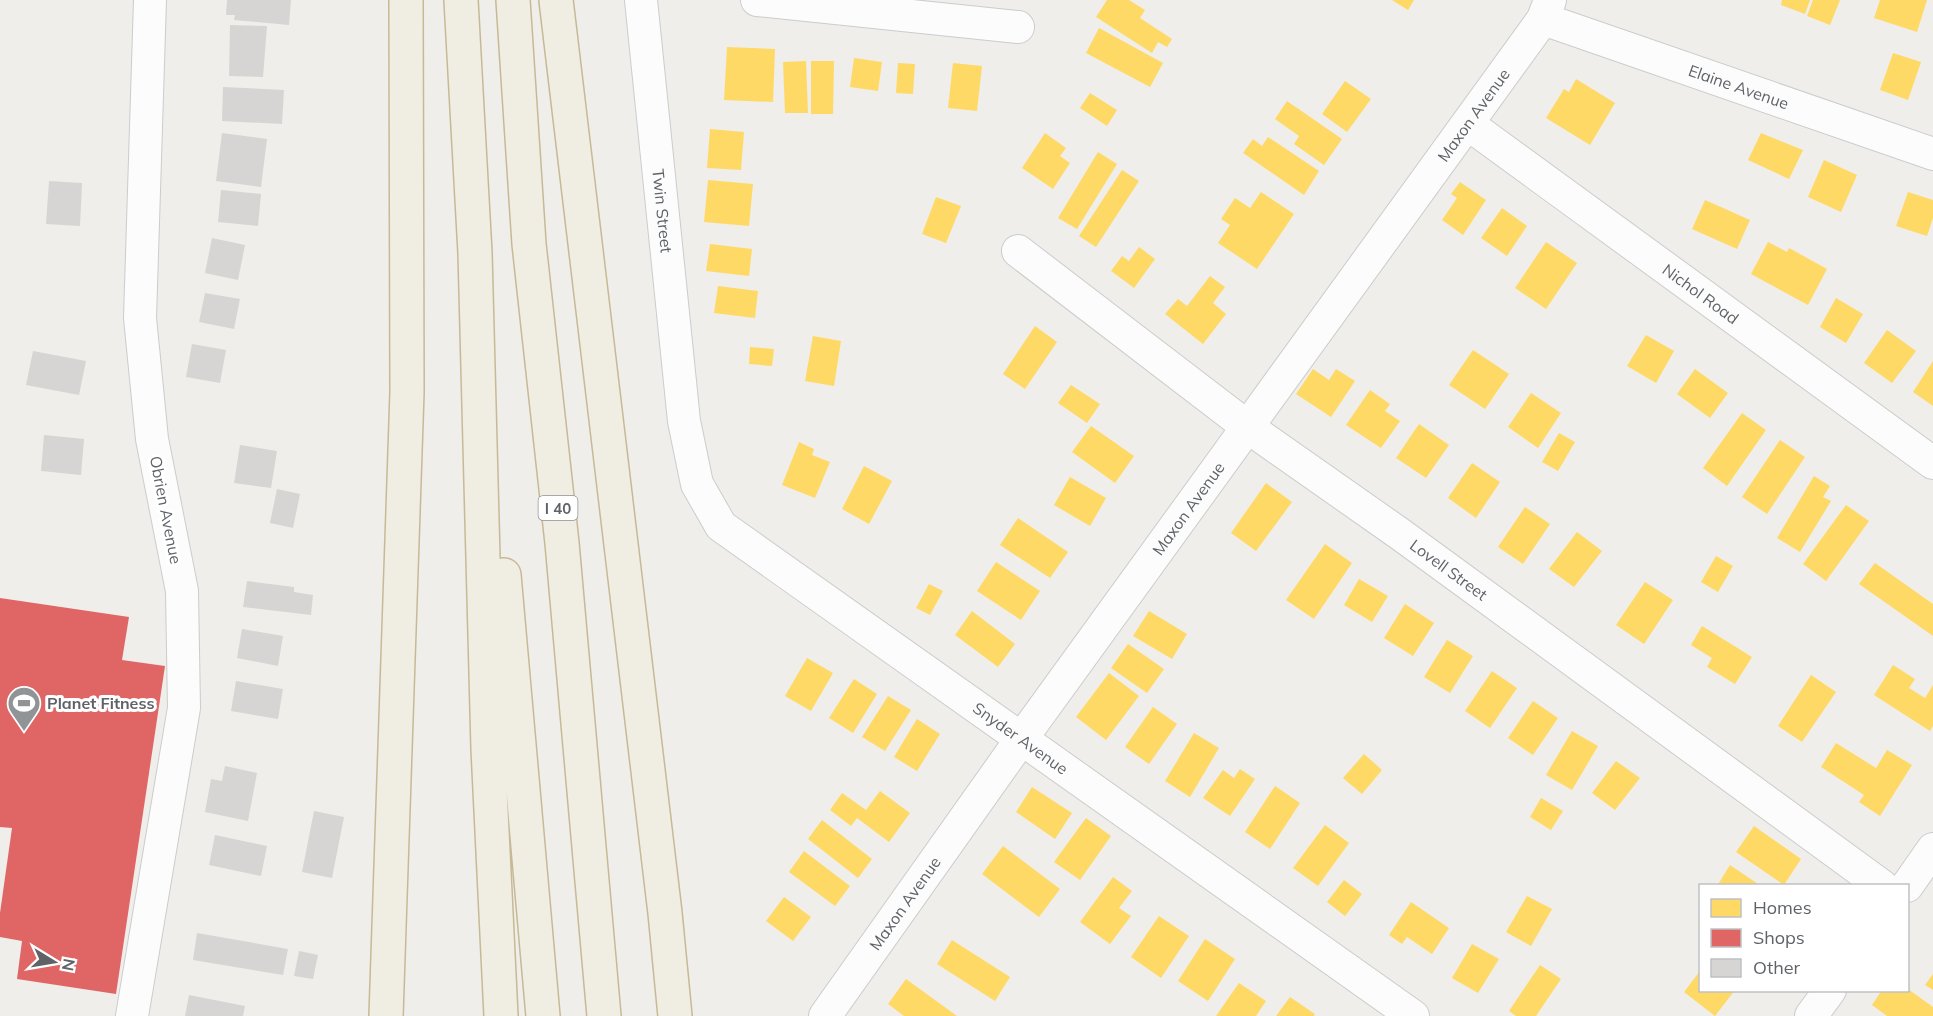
<svg xmlns="http://www.w3.org/2000/svg" width="1933" height="1016" viewBox="0 0 1933 1016" font-family="Mulish,sans-serif">
  <style>
    .homes { fill: #ffd966 }
    .shops { fill: #e06666 }
    .building { fill: #d6d5d3 }
    .lines { fill: none; stroke-linecap: round; stroke-linejoin: round }
    .minor-casing { stroke: #cbcccc; stroke-width: 34 }
    .highway-casing { stroke: #c8b996; stroke-width: 36 }
    .minor { stroke: #fdfcfc; stroke-width: 32 }
    .highway { stroke: #f0ede3; stroke-width: 33 }
    .labels { text-anchor: middle; dominant-baseline: central; stroke-width: 6; stroke-linejoin: round; paint-order: stroke }
    .shield { fill: #fff; stroke: #8f9295; stroke-width: 1.5 }
    .shield-label { font-size: 15px; font-weight: bold; fill: #5f6368 }
    .street-label { font-size: 16px; fill: #5f6368; stroke: #fff }
    .poi-label { font-size: 16px; font-weight: bold; fill: #5f6368; stroke: #fff; text-anchor: start }
  </style>
  <rect width="100%" height="100%" fill="#efeeea"/>
  <path class="homes" d="M1107,0H1129L1145,10L1140,18L1172,39L1167,47L1158,42L1152,53L1096,17Z
    M1392,0H1414L1408,10Z
    M1782,0H1810L1805,14L1781,5Z
    M1813,0H1840L1830,25L1807,16Z
    M1880,0H1927L1917,32L1874,18Z
    M1099,28L1163,63L1150,87L1086,53Z
    M727,47L775,49L773,102L724,100Z
    M1893,53L1921,62L1908,100L1880,90Z
    M854,58L882,62L878,91L850,87Z
    M806,61L808,113H785L783,62Z
    M811,61H834L833,114H811Z
    M898,63L915,64L913,94L896,93Z
    M953,63L982,66L977,111L948,108Z
    M1576,79L1615,103L1590,145L1546,118L1564,89L1569,92Z
    M1345,81L1371,99L1347,132L1322,114Z
    M1090,93L1117,110L1107,126L1080,108Z
    M1287,101L1342,139L1324,165L1294,144L1299,136L1275,119Z
    M710,129L744,132L741,170L707,168Z
    M1045,133L1066,148L1060,156L1070,163L1053,189L1022,168Z
    M1761,133L1803,150L1789,179L1748,160Z
    M1268,137L1319,171L1304,195L1243,153L1253,139L1262,146Z
    M1098,152L1117,164L1077,229L1058,218Z
    M1824,160L1857,175L1841,212L1808,197Z
    M1122,170L1139,181L1096,247L1079,236Z
    M708,180L753,184L749,226L704,222Z
    M1460,182L1486,200L1463,235L1442,220L1457,198L1451,194Z
    M1261,192L1294,214L1257,269L1218,243L1230,225L1221,219L1235,198L1250,208Z
    M1908,192L1933,200V218L1927,236L1896,226Z
    M936,197L961,206L946,243L922,234Z
    M1705,200L1750,220L1737,249L1692,229Z
    M1502,208L1527,226L1507,256L1481,238Z
    M1546,242L1577,263L1546,309L1515,288Z
    M1768,242L1787,252L1789,248L1827,269L1808,305L1751,274Z
    M710,244L752,249L749,276L706,271Z
    M1139,247L1155,259L1134,288L1111,271L1122,256L1129,261Z
    M1210,276L1225,287L1213,303L1226,314L1203,344L1165,314L1178,299L1187,306Z
    M718,286L758,291L755,318L714,313Z
    M1836,298L1863,314L1846,343L1820,327Z
    M1035,326L1057,342L1025,389L1003,374Z
    M1887,330L1916,351L1892,383L1864,363Z
    M1646,335L1674,351L1656,383L1627,366Z
    M813,336L841,341L834,386L805,381Z
    M750,347L774,349L772,366L749,364Z
    M1473,350L1509,374L1485,409L1449,385Z
    M1933,361V406L1913,392Z
    M1313,369L1329,380L1336,369L1355,381L1331,417L1296,394Z
    M1695,369L1728,393L1710,418L1677,394Z
    M1071,385L1100,404L1087,423L1058,403Z
    M1370,390L1390,404L1385,411L1400,421L1381,448L1346,425Z
    M1531,393L1561,413L1538,448L1508,427Z
    M1742,413L1766,430L1727,486L1703,468Z
    M1419,424L1449,445L1426,478L1396,458Z
    M1091,426L1134,456L1115,483L1072,452Z
    M1559,433L1575,442L1558,471L1542,462Z
    M1780,440L1805,457L1767,514L1742,497Z
    M799,442L814,449L812,455L830,462L815,498L782,485Z
    M1472,463L1500,482L1476,518L1448,498Z
    M864,466L892,481L869,524L842,509Z
    M1814,476L1830,486L1823,497L1831,501L1800,552L1777,538Z
    M1070,477L1106,498L1090,526L1054,505Z
    M1266,483L1292,502L1256,551L1231,533Z
    M1846,505L1869,521L1826,581L1803,564Z
    M1525,507L1550,524L1523,564L1498,547Z
    M1018,518L1068,552L1050,578L1000,545Z
    M1577,532L1602,551L1574,587L1549,569Z
    M1325,544L1352,563L1314,619L1286,600Z
    M1716,556L1733,566L1718,592L1701,582Z
    M996,562L1040,591L1021,620L977,591Z
    M1875,563L1933,604V636L1859,584Z
    M1359,579L1388,596L1372,622L1344,605Z
    M1645,582L1673,600L1644,644L1616,625Z
    M929,584L943,591L930,615L916,608Z
    M1405,604L1434,623L1413,656L1384,638Z
    M972,611L1015,644L998,667L955,635Z
    M1149,611L1187,634L1172,659L1133,636Z
    M1702,626L1752,657L1735,684L1707,667L1712,658L1691,645Z
    M1447,640L1473,656L1450,693L1424,677Z
    M1128,644L1164,669L1147,693L1111,668Z
    M807,658L833,673L811,711L785,696Z
    M1893,665L1915,679L1909,688L1925,698L1933,685V726L1930,731L1874,695Z
    M1492,671L1517,688L1490,728L1465,711Z
    M1109,673L1139,696L1106,740L1076,717Z
    M1811,675L1836,692L1802,742L1778,726Z
    M854,679L877,694L853,733L829,718Z
    M888,696L911,710L885,751L862,737Z
    M1533,701L1558,718L1533,755L1508,738Z
    M1153,707L1177,724L1149,764L1125,747Z
    M917,719L940,734L917,771L894,757Z
    M1572,731L1598,746L1572,790L1546,775Z
    M1194,733L1219,748L1190,797L1165,781Z
    M1836,743L1876,768L1887,750L1912,765L1880,816L1859,802L1864,795L1821,767Z
    M1364,754L1382,770L1362,794L1343,778Z
    M1616,761L1640,778L1615,810L1592,793Z
    M1240,769L1255,779L1230,816L1203,798L1223,770L1234,778Z
    M1275,786L1300,803L1270,849L1245,832Z
    M1032,787L1072,813L1055,839L1016,812Z
    M880,791L910,813L889,842L857,818L851,826L830,810L842,793L866,810Z
    M1541,798L1563,811L1551,830L1530,817Z
    M1086,818L1111,836L1080,880L1054,862Z
    M822,820L872,859L858,878L808,839Z
    M1325,825L1349,843L1318,886L1293,868Z
    M1754,826L1801,859L1784,885L1736,852Z
    M1003,846L1060,889L1039,917L982,874Z
    M804,851L850,886L835,906L789,872Z
    M1730,865L1761,886H1717Z
    M1113,877L1132,891L1119,908L1131,916L1110,944L1080,922Z
    M1344,880L1362,894L1345,916L1327,902Z
    M1527,896L1552,909L1531,946L1506,932Z
    M784,897L811,917L793,941L766,921Z
    M1411,902L1449,928L1432,954L1407,937L1402,944L1389,935Z
    M1159,916L1189,936L1161,978L1131,957Z
    M1205,939L1235,959L1208,1001L1178,981Z
    M952,940L1010,977L995,1001L937,964Z
    M1472,944L1499,959L1478,993L1452,978Z
    M1540,965L1561,979L1536,1016H1516L1509,1011Z
    M1700,971V990H1735L1715,1016L1684,992Z
    M1933,974V990L1925,985Z
    M906,979L957,1016H904L888,1004Z
    M1239,983L1266,1001L1256,1016H1216Z
    M1908,989L1933,1007V1016H1887L1872,1005L1882,990Z
    M1290,997L1315,1014L1314,1016H1276Z"/>
  <path class="shops" d="M0,598L129,617L122,660L165,666L116,994L17,979L22,941L0,937V913L12,828L0,827Z"/>
  <path class="building" d="M227,0H291L289,25L234,20L235,15H226Z
    M230,25L267,26L263,77L229,76Z
    M223,87L284,90L282,124L222,121Z
    M222,133L267,139L261,187L216,181Z
    M49,181L82,183L80,226L46,224Z
    M221,190L261,194L258,226L218,222Z
    M212,238L245,245L238,280L205,273Z
    M205,293L240,299L234,329L199,322Z
    M192,344L226,350L220,383L186,377Z
    M33,351L86,361L79,395L26,385Z
    M44,435L84,439L81,475L41,471Z
    M240,445L277,451L271,488L234,483Z
    M277,489L300,494L293,528L270,523Z
    M247,581L294,587V592L313,595L311,615L243,607Z
    M242,629L283,636L278,666L237,658Z
    M236,681L283,689L278,719L231,711Z
    M225,766L257,773L248,821L205,812L211,779L222,781Z
    M314,811L344,817L332,878L302,872Z
    M215,835L267,846L261,876L209,865Z
    M197,933L288,949L283,975L193,960Z
    M299,951L318,955L313,979L294,976Z
    M189,995L245,1006L243,1016H185Z"/>
  <g class="lines">
    <defs>
      <g id="minor">
        <path id="s1" d="M641,0L684,421L697,484L721,526L1413,1016"/>
        <path d="M757,0L1018,27"/>
        <path id="s2" d="M1543,19L1933,154"/>
        <path id="s3" d="M1468,124L1933,463"/>
        <path id="s4" d="M1018,251L1249,428L1400,534L1882,886"/>
        <path d="M1907,886L1933,849"/>
        <path d="M132,1016L184,708L182,591L152,439L140,318L150,0"/>
        <path id="s5" d="M825,1016L1022,738L1543,19L1550,0"/>
        <path d="M1811,1016L1830,990"/>
      </g>
      <path id="highway" d="M461,0L475,253L488,749L501,1016
        M513,0L529,244L562,543L604,1016
        M556,0L665,913L675,1016
        M504,575L543,1016
        M386,1016L407,392L406,0"/>
    </defs>
    <use href="#minor" class="minor-casing"/>
    <use href="#highway" class="highway-casing"/>
    <use href="#minor" class="minor"/>
    <use href="#highway" class="highway"/>
  </g>
  <defs>
    <symbol id="stadium-pin" viewBox="-11 -11 22 30"><path d="M0 17L-7.5 6A9.5 9.5 0 1 1 7.5 6Z" fill="#919496" stroke="#fff"/><path d="M0-5a6.5 5 0 1 0 0 10a6.5 5 0 1 0 0-10ZM-3.5-1.8h7v3.6h-7Z" fill="#fff"/></symbol>
  </defs>
  <g fill-rule="evenodd">
    <use href="#stadium-pin" x="5" y="684" width="38" height="52"/>
  </g>
  <g class="labels">
    <rect class="shield" x="538.5" y="496" width="39" height="24" rx="4.5"/>
    <g class="shield-label">
      <text x="558" y="508">I 40</text>
    </g>
    <g class="street-label">
      <text stroke="none"><textPath href="#s2" startOffset="207">Elaine Avenue</textPath></text>
      <text stroke="none"><textPath href="#s5" startOffset="1110">Maxon Avenue</textPath></text>
      <text stroke="none"><textPath href="#s1" startOffset="212">Twin Street</textPath></text>
      <text stroke="none"><textPath href="#s3" startOffset="288">Nichol Road</textPath></text>
      <text stroke="none"><textPath href="#s5" startOffset="624">Maxon Avenue</textPath></text>
      <text transform="translate(166 510) rotate(79)">Obrien Avenue</text>
      <text stroke="none"><textPath href="#s4" startOffset="536">Lovell Street</textPath></text>
      <text stroke="none"><textPath href="#s1" startOffset="903">Snyder Avenue</textPath></text>
      <text stroke="none"><textPath href="#s5" startOffset="138">Maxon Avenue</textPath></text>
    </g>
    <g class="poi-label">
      <text x="47" y="703">Planet Fitness</text>
    </g>
  </g>
  <rect x="1699" y="884" width="210" height="108" fill="#ffffff" stroke="#bfc1c3" stroke-width="1.5"/>
  <rect x="1711" y="899" width="30" height="18" fill="#ffd966" stroke="#bfc1c3" stroke-width="1.5"/>
  <text x="1753" y="914" font-size="18" fill="#5f6368">Homes</text>
  <rect x="1711" y="929" width="30" height="18" fill="#e06666" stroke="#bfc1c3" stroke-width="1.5"/>
  <text x="1753" y="944" font-size="18" fill="#5f6368">Shops</text>
  <rect x="1711" y="959" width="30" height="18" fill="#d6d5d3" stroke="#bfc1c3" stroke-width="1.5"/>
  <text x="1753" y="974" font-size="18" fill="#5f6368">Other</text>
  <g transform="translate(54 962) rotate(101)" stroke="#ffffff" stroke-width="4.5" paint-order="stroke">
  <path d="M0-4.5L10 22L0 15L-10 22Z" fill="#5f6368"/>
  <text y="-9" font-size="16" font-weight="bold" text-anchor="middle" fill="#5f6368">N</text>
  </g>
</svg>
